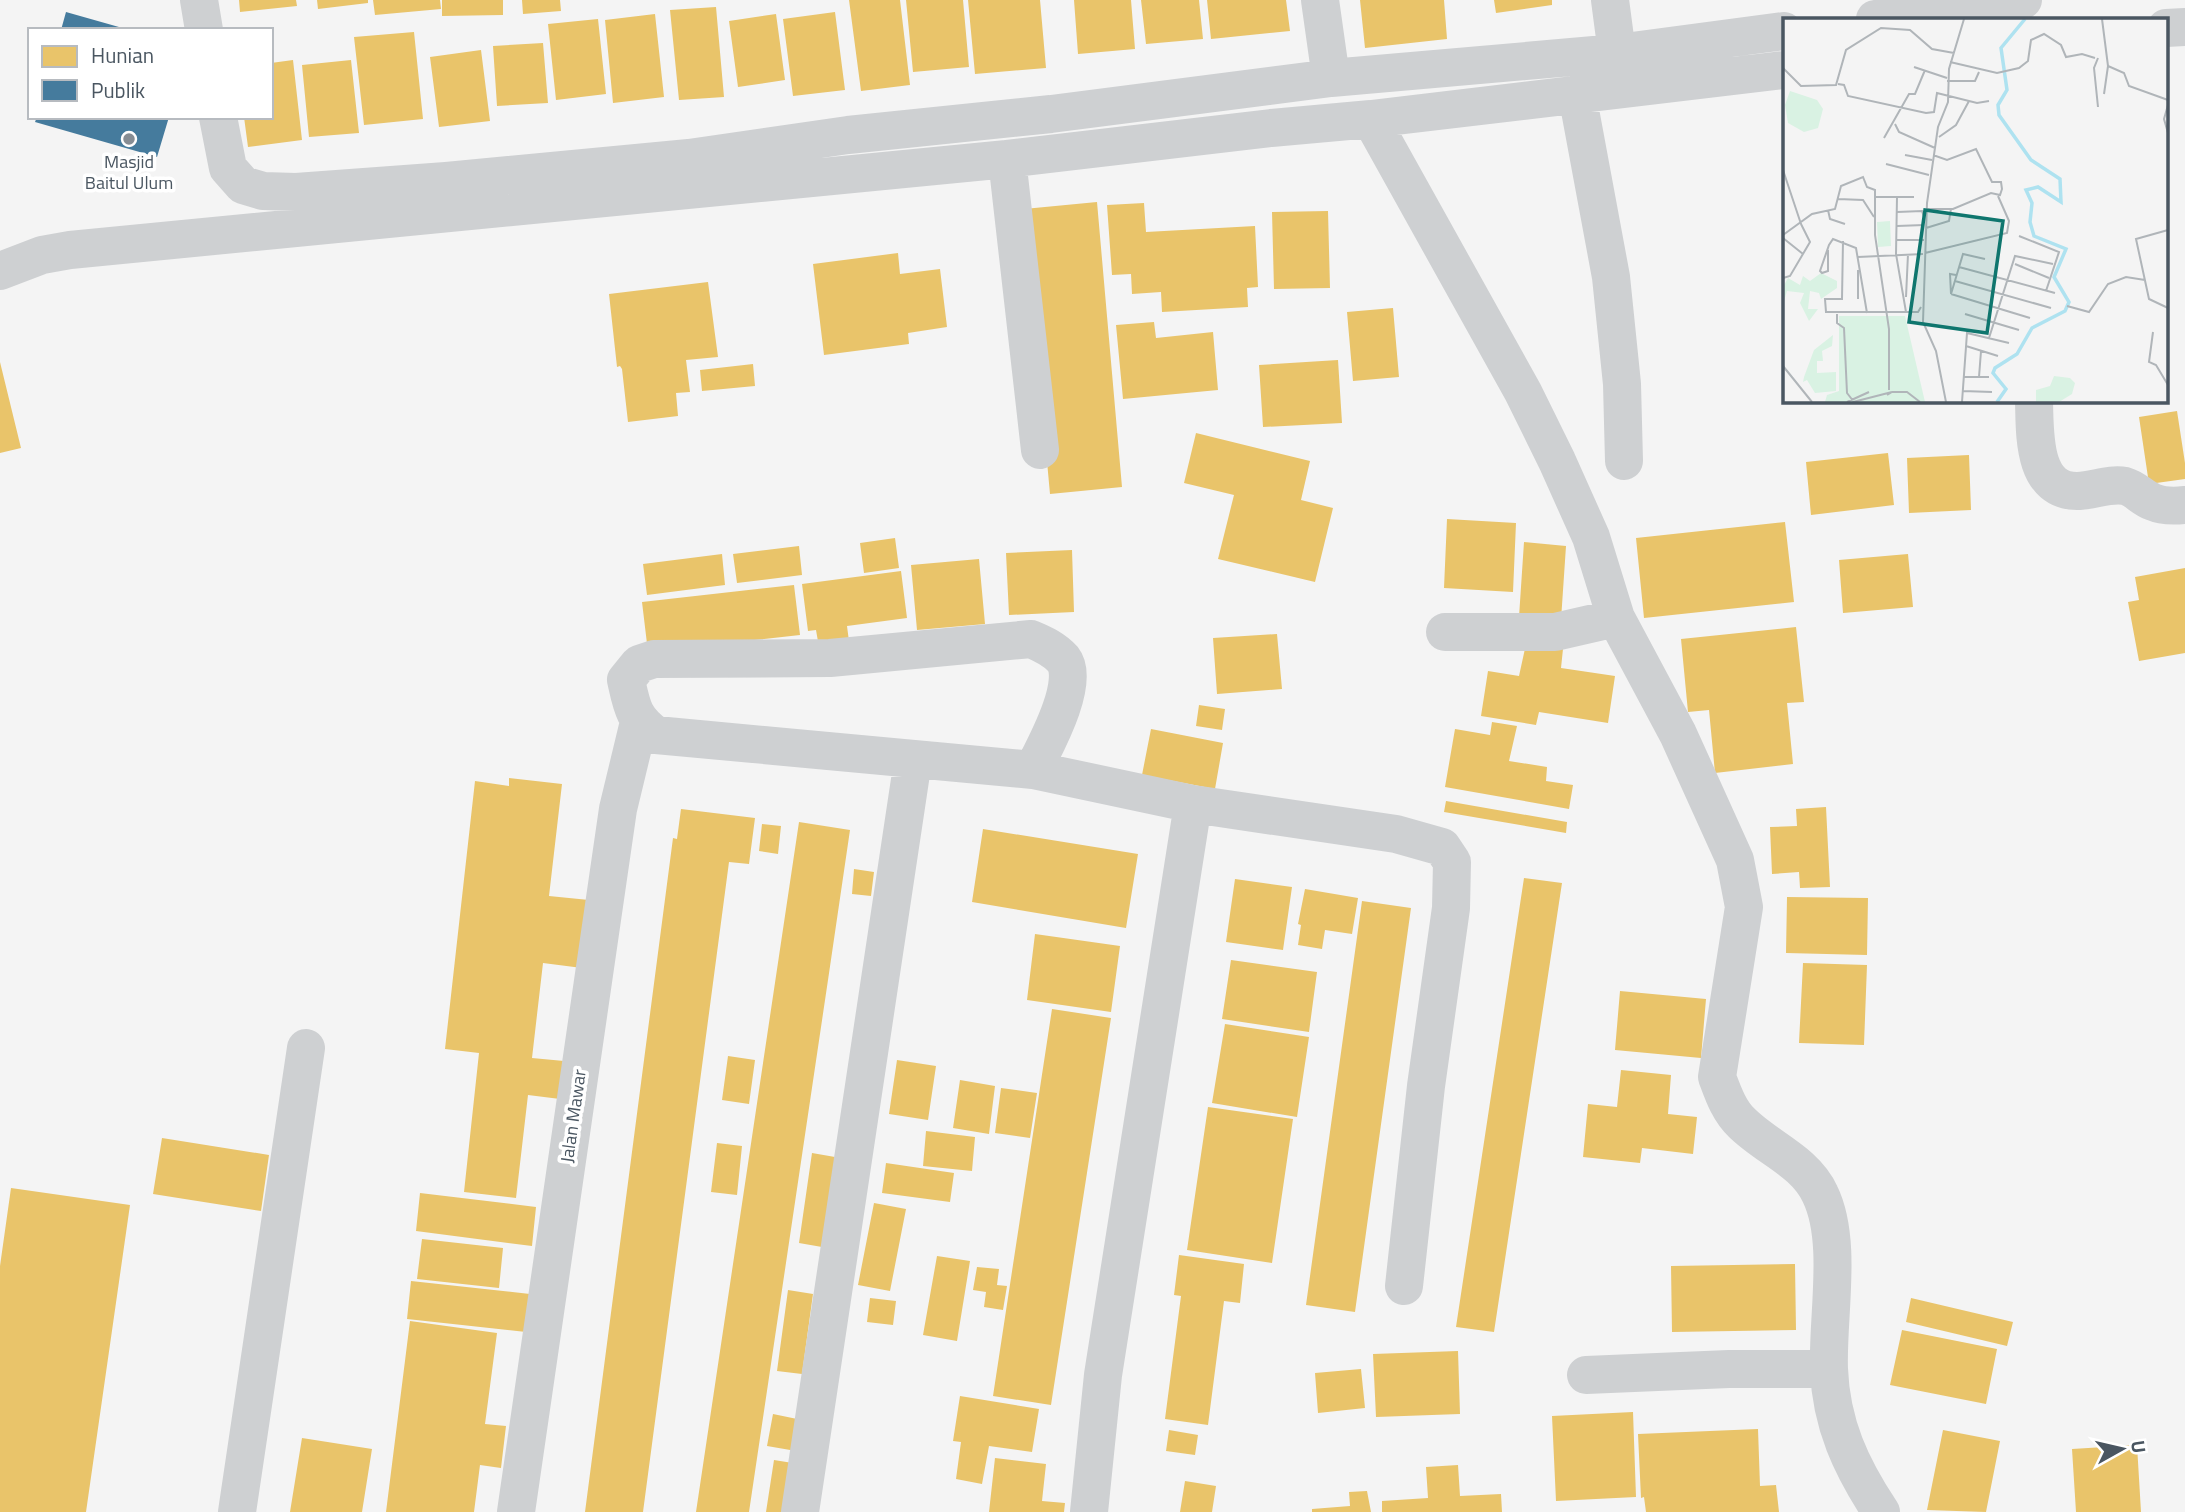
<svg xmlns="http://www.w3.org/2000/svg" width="2185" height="1512" viewBox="0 0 2185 1512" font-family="'Titillium Web',sans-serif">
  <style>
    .homes { fill: #e9c46a }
    .public { fill: #457b9d }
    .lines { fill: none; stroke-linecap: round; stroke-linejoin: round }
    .minor { stroke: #ced0d2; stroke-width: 38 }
    .poi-dot { fill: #868d94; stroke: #fff; stroke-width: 2.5 }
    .labels { text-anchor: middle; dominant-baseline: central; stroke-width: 7; stroke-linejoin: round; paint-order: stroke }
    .poi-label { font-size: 18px; fill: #4a5661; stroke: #fff }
    .street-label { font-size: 18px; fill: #4a5661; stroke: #fff }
    .inset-river { fill: none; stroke: #aee2f0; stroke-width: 3.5 }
    .inset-road { fill: none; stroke: #b0b5b9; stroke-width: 2 }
    .view { fill: #0f766e; fill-opacity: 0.15; stroke: #0f766e; stroke-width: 3.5 }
    .inset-edge { fill: none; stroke: #4a5661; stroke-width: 3.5 }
  </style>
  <rect width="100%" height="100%" fill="#f4f4f4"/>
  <path class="homes" d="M239,0H296L297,6L240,12Z
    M317,0H368V3L318,9Z
    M373,0H440L441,9L375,15Z
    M442,0H503V15L442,16Z
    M522,0H560L561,11L523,14Z
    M849,0H900L910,85L861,91Z
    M906,0H963L969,67L913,72Z
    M968,0H1040L1046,68L975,74Z
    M1074,0H1131L1135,49L1078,54Z
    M1141,0H1199L1203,39L1146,44Z
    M1207,0H1286L1290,31L1211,39Z
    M1360,0H1444L1447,39L1365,48Z
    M1494,0H1552V5L1496,13Z
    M716,7L724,97L679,100L670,10Z
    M835,12L845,90L793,96L783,19Z
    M655,14L664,97L613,103L605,20Z
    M776,14L785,80L738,87L729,21Z
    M598,19L606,94L556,100L548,24Z
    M414,32L423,119L364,125L354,37Z
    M543,43L548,103L497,106L493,46Z
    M481,50L490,121L439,127L430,57Z
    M293,60L302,140L248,147L244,117H271V63Z
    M351,60L359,133L309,137L302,65Z
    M1097,202L1122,487L1050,494L1024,209Z
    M1144,203L1146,232L1255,226L1258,287L1247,288L1248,307L1162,312L1161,292L1132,294L1131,274L1112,275L1107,205Z
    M1328,211L1330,288L1274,289L1272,212Z
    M898,253L900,274L940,269L947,327L908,333L909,344L824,355L813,264Z
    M708,282L718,357L686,360L690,392L676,393L678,416L628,422L622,369L620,366L617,367L609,294Z
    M1393,308L1399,377L1353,381L1347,312Z
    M1154,322L1156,338L1213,332L1218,390L1123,399L1116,325Z
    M1338,360L1342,423L1263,427L1259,365Z
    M0,362L21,448L0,453Z
    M753,364L755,386L702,391L700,370Z
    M2177,411L2185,463V479L2149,484L2139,417Z
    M1196,433L1310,461L1301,500L1333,508L1315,582L1218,559L1234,495L1184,483Z
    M1888,453L1894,505L1811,515L1806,462Z
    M1969,455L1971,510L1909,513L1907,458Z
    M1447,519L1516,523L1513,592L1444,588Z
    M1785,522L1794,602L1644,618L1636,538Z
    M895,538L899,568L864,573L860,543Z
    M1524,542L1566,546L1561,620L1519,617Z
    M799,546L802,575L737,583L733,554Z
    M1072,550L1074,612L1009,615L1006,553Z
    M722,554L725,585L647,595L643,564Z
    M1908,554L1913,607L1843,613L1839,560Z
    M979,559L985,624L917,630L911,565Z
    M2185,568V653L2139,661L2128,602L2139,600L2135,577Z
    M901,571L907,618L847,626L850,649L820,653L816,630L808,631L802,584Z
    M794,585L800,635L648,652L642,602Z
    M1796,627L1804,702L1787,703L1793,764L1715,773L1709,710L1688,712L1681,639Z
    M1277,634L1282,689L1217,694L1213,638Z
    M1526,644L1563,649L1561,668L1615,676L1608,723L1539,712L1536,725L1481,716L1488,671L1519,676Z
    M1199,705L1225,709L1222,730L1196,726Z
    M1492,722L1517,726L1509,761L1547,767L1546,781L1573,785L1569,809L1445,787L1455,729L1490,735Z
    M1151,729L1223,743L1215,789L1142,775Z
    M509,778L562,784L549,896L589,900L582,968L543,963L532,1058L564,1061L560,1099L528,1095L516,1198L464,1192L479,1053L445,1049L475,781L509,786Z
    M1446,801L1567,822L1566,833L1444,812Z
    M1826,807L1830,887L1800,888L1799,872L1772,874L1770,827L1797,826L1796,809Z
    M681,809L755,818L749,864L729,862L643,1512H585L673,838L677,839Z
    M799,822L850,830L828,980L749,1512H696Z
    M762,824L781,826L778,854L759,851Z
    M983,829L1138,854L1126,928L972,902Z
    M854,869L874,872L871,896L852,894Z
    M1524,878L1562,883L1494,1332L1456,1327Z
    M1235,879L1292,887L1283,950L1226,942Z
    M1305,889L1358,898L1352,934L1325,930L1322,949L1298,945L1301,925L1298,924Z
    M1787,897L1868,898L1867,955L1786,953Z
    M1362,901L1411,908L1355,1312L1306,1305Z
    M1035,934L1120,946L1111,1012L1027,1000Z
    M1231,960L1317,972L1309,1032L1222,1019Z
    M1803,963L1867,965L1864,1045L1799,1043Z
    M1620,991L1706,999L1701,1058L1615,1050Z
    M1052,1009L1111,1018L1051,1405L993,1396Z
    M1225,1024L1309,1037L1297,1117L1212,1103Z
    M728,1056L755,1060L749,1104L722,1100Z
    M897,1060L936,1066L928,1120L889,1114Z
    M1621,1070L1671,1075L1668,1114L1697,1117L1693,1154L1642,1148L1640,1163L1583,1157L1588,1104L1617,1107Z
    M960,1080L995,1086L989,1134L953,1128Z
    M1001,1088L1037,1093L1030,1138L995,1133Z
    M1208,1107L1293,1119L1272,1263L1187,1250Z
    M926,1131L975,1137L972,1171L923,1166Z
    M162,1138L269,1155L261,1211L153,1194Z
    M717,1143L742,1146L737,1195L711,1192Z
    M812,1153L835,1157L822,1247L799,1243Z
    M886,1163L954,1173L950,1202L882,1193Z
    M11,1188L130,1205L86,1512H0V1266Z
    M420,1193L536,1207L532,1246L416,1231Z
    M874,1203L906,1209L890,1291L858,1285Z
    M422,1239L503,1248L499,1288L417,1279Z
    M1179,1255L1244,1264L1240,1303L1224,1301L1208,1425L1165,1419L1181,1296L1174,1295Z
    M937,1256L970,1261L957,1341L923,1335Z
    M1795,1264L1796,1330L1672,1332L1671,1266Z
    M977,1267L999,1269L997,1285L1007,1286L1003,1310L984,1307L986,1292L973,1290Z
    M411,1281L530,1294L526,1332L407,1319Z
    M788,1290L813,1294L802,1374L777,1371Z
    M870,1298L896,1301L893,1325L867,1322Z
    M1911,1298L2013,1322L2007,1346L1906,1322Z
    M410,1321L497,1333L485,1424L506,1426L501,1468L480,1465L474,1512H386Z
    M1902,1330L1997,1349L1986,1404L1890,1385Z
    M1458,1351L1460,1414L1376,1417L1373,1354Z
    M1361,1369L1365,1408L1318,1413L1315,1373Z
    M960,1396L1039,1409L1032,1452L989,1446L982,1484L956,1479L961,1442L953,1441Z
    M1633,1412L1636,1497L1556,1501L1552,1416Z
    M773,1414L802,1420L796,1451L767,1446Z
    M1758,1429L1760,1486L1776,1485L1779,1512H1646L1644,1497L1641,1498L1638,1434Z
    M1169,1430L1198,1435L1195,1455L1166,1451Z
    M1943,1430L2000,1441L1986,1512L1927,1510Z
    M302,1438L372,1449L362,1512H290Z
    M2137,1445L2141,1512H2076L2072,1449Z
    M995,1458L1046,1464L1042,1501L1065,1503L1064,1512H989Z
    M774,1460L805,1465L797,1512H766Z
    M1458,1465L1460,1496L1501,1494L1502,1512H1382V1501L1428,1498L1426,1467Z
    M1185,1481L1216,1486L1212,1512H1180Z
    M1367,1491L1371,1512H1312V1509L1350,1506L1349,1492Z"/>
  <path class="public" d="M66,12L126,29V30H61Z
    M37,117H169L157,157L35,122Z"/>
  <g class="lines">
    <path class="minor" d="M199,0L204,30
      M1320,0L1331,78
      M1610,0L1617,53
      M1875,19L2023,0
      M2166,28L2185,27
      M1577,94L1611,277L1622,384L1624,461
      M218,117L228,168L243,185L263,191L296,192L446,181L689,158L848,135L1051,114L1331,78L1617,53L1784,31
      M1371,119L1523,392L1557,461L1591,537L1616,618L1678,734L1735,860L1744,907L1717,1077C1723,1093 1729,1111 1742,1123C1767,1148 1805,1161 1820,1194C1843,1241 1827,1317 1829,1369C1831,1424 1851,1467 1881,1512
      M1007,159L1040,450
      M0,271L42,255L70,250L1007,159L1271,128L1371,119L1784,70
      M2034,401C2035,433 2032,491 2077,491C2093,491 2109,483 2125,486C2136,489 2142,498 2153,502C2162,506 2175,506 2185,505
      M1445,632H1555L1616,618
      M1033,770C1044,748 1081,682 1063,659C1054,649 1043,644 1031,639L830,658L654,659L639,664L626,680C632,707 633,718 656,735L1033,770L1193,804L1396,834L1442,847L1452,862L1451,908L1426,1086L1404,1286
      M1586,1375L1729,1369H1829
      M237,1512L306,1048
      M516,1512L618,809L639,722
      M800,1512L913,760
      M1089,1512L1103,1375L1193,804"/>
  </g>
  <circle class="poi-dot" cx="129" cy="139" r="7"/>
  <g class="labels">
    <g class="poi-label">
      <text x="129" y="161">Masjid<tspan x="129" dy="21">Baitul Ulum</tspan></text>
    </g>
    <g class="street-label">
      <text transform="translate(573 1116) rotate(-82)">Jalan Mawar</text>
    </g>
  </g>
  <g transform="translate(1783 18)">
    <rect width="385" height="385" fill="#f4f4f4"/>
    <path d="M7,73L34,82L40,91L35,110L21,114L5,105L2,87ZM107,203L108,228L95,229L94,204ZM38,255L54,263V270L38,281L36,275L27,273L25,291H35L26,303L17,285L21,275L4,273L0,286V269L5,260L17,267L20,258L27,263ZM56,298H122L142,384H42L44,377L56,373ZM50,317L49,328L39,333L40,343H34V355L53,354V373L32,375L24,362L20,364L21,359L31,332ZM271,358L287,360L292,365L289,376L276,384H253V372L267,368Z" fill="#d9f2e3"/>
    <path class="inset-river" d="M214,384L223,371L210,355L212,350L234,336L249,310L282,293L286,284L271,259L283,231L251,218L247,204L249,185L243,172L255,169L278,184L277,161L248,142L216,97L215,87L224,72L218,30L242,1"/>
    <path class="inset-road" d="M319,1L325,48L341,55L346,68L385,82M315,40L311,50L315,89M167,44L214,55L236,50L245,43L248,22L261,16L278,27L283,39L299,36L312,40M131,49L164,60M0,50L18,68L53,67L63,32L98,10L127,12L149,31L171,35M164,63H192L196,54M55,66L61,67L65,78L143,95L151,94L154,75L194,85L206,83M321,76L325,48M385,87L381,101L385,115M112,106L116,114L152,130M156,119L173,107L186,83M101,120L126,76H132L142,52M122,137L149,142M103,146L146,157M0,152L18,206M93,179H131M114,179L113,236L123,294M55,181L80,182L91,199M144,191H170L208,175L217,177L219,171L218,164H209L193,131L164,142L150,137M45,192L47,201L62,206M114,194L139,193L141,199M114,208L141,207M143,210L166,203L168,191M385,212L353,221L366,281L385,290M0,217L29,196L52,191L58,168L80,159L84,169L92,172V217L106,311V372M236,218L276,234L263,273M0,220L20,236M113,222H141M60,223L59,281H42L43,294H135L138,289M45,232V253L39,255L37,253L46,227L50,221L73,230L84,295M142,235L224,215L226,203L215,178M75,239L140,236M232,246L266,260M176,249L272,275M75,252V281M0,260L7,258L27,224L18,206M172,263L268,290M168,276L247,300M168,276L180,236L202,241M168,276L167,256L173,257M123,279L125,236M284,288L306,294L325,266L343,259L362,262M54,296V305L61,310L64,375L71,384M182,296L236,312M370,314L366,344L373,347L385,367M206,320L232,238L270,246M183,328L215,338M0,348L29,384M181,359H206M196,359L198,333M180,373L209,374M109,374H124L137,384M64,384L86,374M70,384L109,374L104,377M163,384L153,333L140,304L144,185L155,109L165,84L166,51L181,1M179,384L184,315L226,325"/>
    <path class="view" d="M142,192L220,203L204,315L126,304Z"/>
    <rect width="385" height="385" class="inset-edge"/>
  </g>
  <rect x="28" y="28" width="245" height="91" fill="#ffffff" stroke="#b7bbc0" stroke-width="2"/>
  <rect x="42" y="46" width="35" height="21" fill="#e9c46a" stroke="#b7bbc0" stroke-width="2"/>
  <text x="91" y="63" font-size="21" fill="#4a5661">Hunian</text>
  <rect x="42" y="80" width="35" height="21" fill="#457b9d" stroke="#b7bbc0" stroke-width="2"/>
  <text x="91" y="98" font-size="21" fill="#4a5661">Publik</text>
  <g transform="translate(2122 1449) rotate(82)" stroke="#ffffff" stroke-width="5" paint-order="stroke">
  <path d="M0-5L12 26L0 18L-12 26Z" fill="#4a5661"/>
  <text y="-10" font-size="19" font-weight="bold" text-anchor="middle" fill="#4a5661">U</text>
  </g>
</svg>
